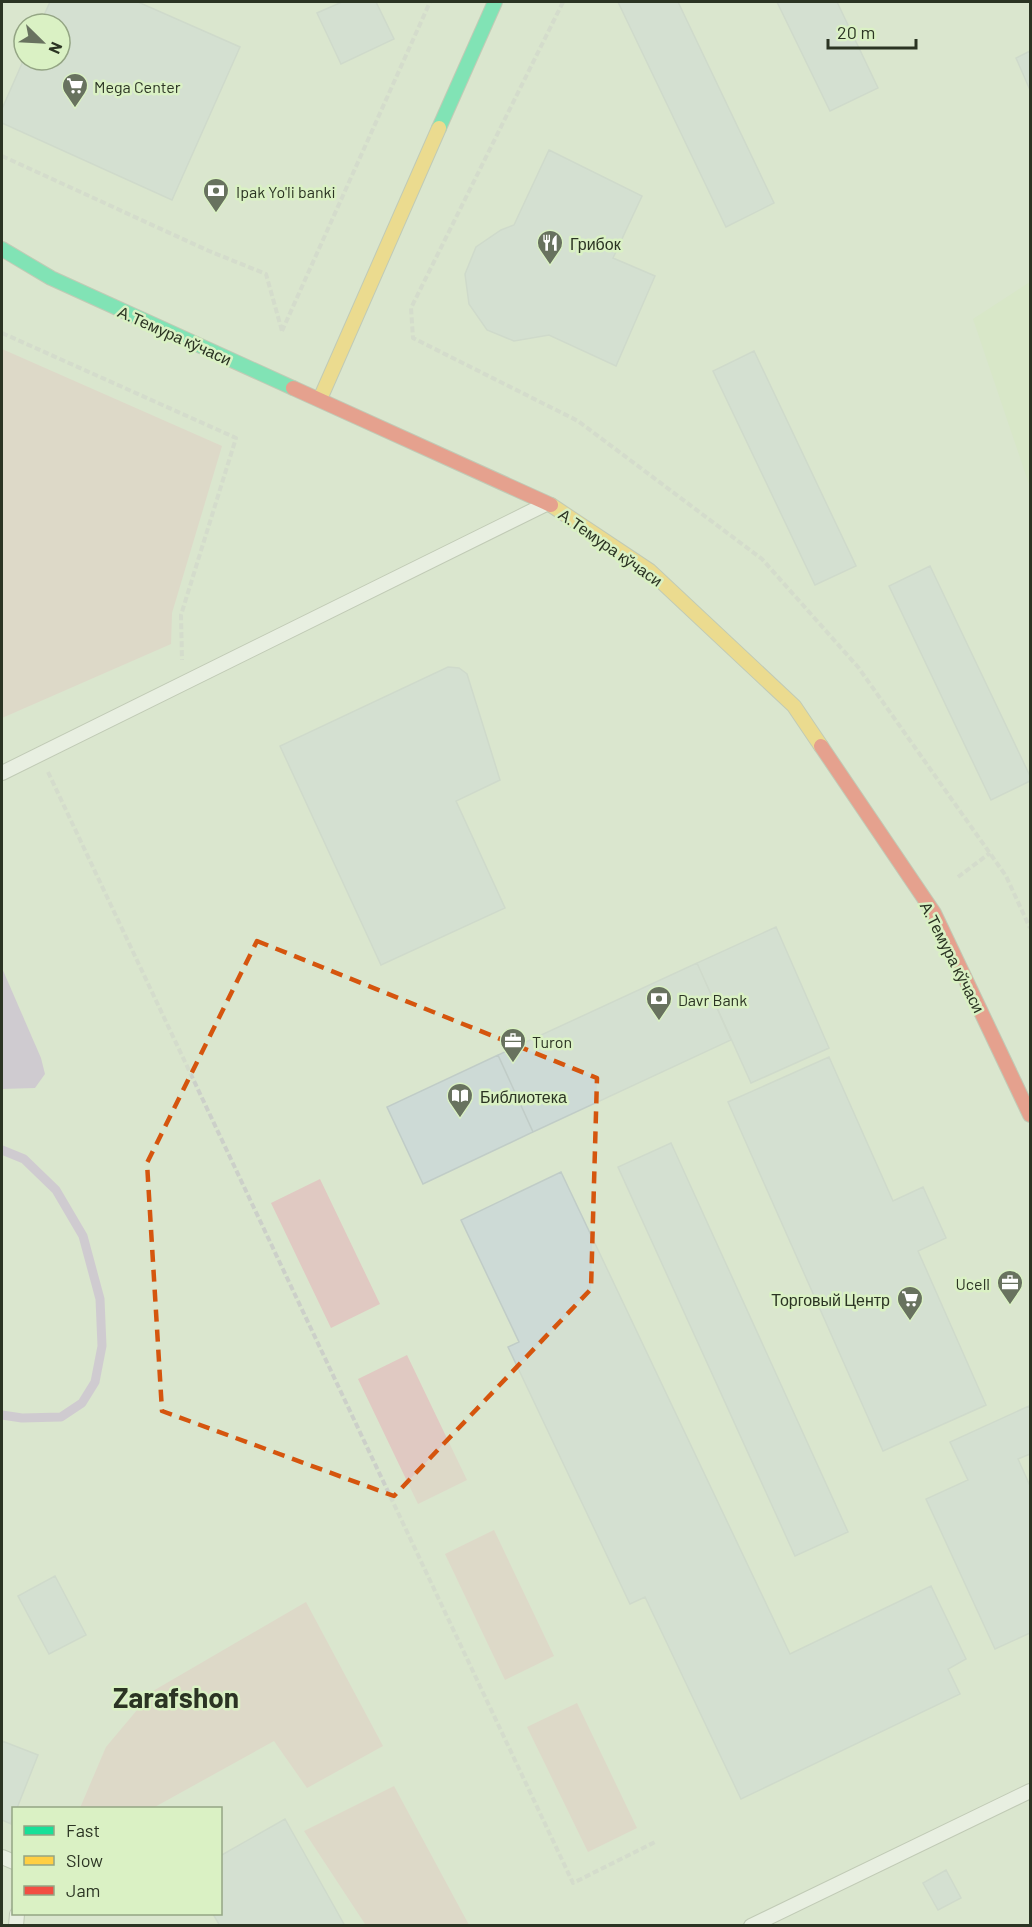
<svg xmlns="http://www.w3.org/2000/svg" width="1032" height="1927" viewBox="0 0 1032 1927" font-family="Barlow,sans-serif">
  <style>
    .built { fill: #d4e8c1 }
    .green { fill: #e0c9c2 }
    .water { fill: #c2acd2 }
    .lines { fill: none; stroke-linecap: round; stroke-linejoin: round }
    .stream { stroke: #c2acd2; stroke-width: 9 }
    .building { fill: #cddad6; stroke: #c0ccc7; stroke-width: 1.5 }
    .lane-casing { stroke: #a1aa98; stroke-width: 16 }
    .fast-casing { stroke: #a1aa98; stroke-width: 16 }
    .slow-casing { stroke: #a1aa98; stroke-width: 16 }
    .jam-casing { stroke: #a1aa98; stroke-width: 16 }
    .path { stroke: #ccd0c9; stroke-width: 4; stroke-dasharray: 6 3; stroke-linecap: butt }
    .lane { stroke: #f9fbf8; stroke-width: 14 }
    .fast { stroke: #16e098; stroke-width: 14 }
    .slow { stroke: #ffcf43; stroke-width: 14 }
    .jam { stroke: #f24e42; stroke-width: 14 }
    .marked { fill: none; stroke: #d5550e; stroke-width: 4.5; stroke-dasharray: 12 8; stroke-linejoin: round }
    .labels { text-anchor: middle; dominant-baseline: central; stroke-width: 5; stroke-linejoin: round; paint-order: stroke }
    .poi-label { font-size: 16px; fill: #2b3423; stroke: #daf1c4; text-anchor: start }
    .street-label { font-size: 16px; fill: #2b3423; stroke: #daf1c4 }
    .town-label { font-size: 28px; font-weight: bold; fill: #2b3423; stroke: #daf1c4 }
  </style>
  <rect width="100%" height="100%" fill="#dae6ce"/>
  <path class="built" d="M1030,282V487L973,319Z"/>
  <path class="green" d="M2,349L222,446L172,613L171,644L2,718Z
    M320,1179L380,1304L331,1328L271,1203Z
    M407,1355L467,1480L418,1504L358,1379Z
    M494,1530L554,1656L505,1680L445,1554Z
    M306,1602L383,1746L307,1788L274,1741L153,1808H80L106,1747L153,1691Z
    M577,1703L637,1828L588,1852L527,1727Z
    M394,1786L469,1925L370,1926L365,1924L304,1831Z"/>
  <path class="water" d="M2,968L41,1058L45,1074L35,1088L2,1089Z"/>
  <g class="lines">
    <path class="stream" d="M2,1150L24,1159L56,1190L83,1236L100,1299L102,1346L95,1382L82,1403L61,1417L22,1418L2,1415"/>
  </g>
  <path class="building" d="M50,2H138L240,47L172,200L2,123V109L24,59L60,60V24H40Z
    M342,2H376L394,39L341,64L317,13Z
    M618,2H678L774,203L726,227Z
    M777,2H837L878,88L830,111Z
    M1030,51V90L1016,58Z
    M549,150L642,196L613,258L655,276L616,366L549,335L514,341L487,330L469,304L465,274L476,247L501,230L514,225Z
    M754,351L856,566L815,585L713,371Z
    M930,566L1030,776V781L991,800L889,586Z
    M448,667L459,668L467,674L500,780L456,801L505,908L381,965L280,746Z
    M776,927L829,1048L751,1083L697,963Z
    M697,963L731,1040L533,1132L498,1055Z
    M498,1055L533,1132L423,1184L387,1107Z
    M829,1057L893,1201L923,1187L946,1238L918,1251L986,1405L883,1451L728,1102Z
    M671,1143L848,1532L795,1556L618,1167Z
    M561,1172L790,1654L931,1586L966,1659L948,1669L960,1694L741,1799L645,1597L630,1604L508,1347L519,1342L461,1220Z
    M1029,1406L1030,1409V1454L1018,1459L1030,1486V1633L995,1649L926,1499L968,1480L950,1442Z
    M55,1576L86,1635L49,1654L18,1596Z
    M2,1741L38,1755L17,1808H14L11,1824L2,1820Z
    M285,1819L345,1926H220L213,1914H220V1856Z
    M946,1870L961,1898L938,1910L923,1883Z"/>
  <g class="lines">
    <defs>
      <path id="lane" d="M2,773L544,505
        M2,1857L14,1862
        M16,1926L17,1914
        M751,1926L1030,1791"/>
      <path id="fast" d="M439,128L495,2
        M2,249L51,278L293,388"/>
      <path id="slow" d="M320,399L439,128
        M551,505L650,571L794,706L821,746"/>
      <path id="jam" d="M293,388L551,505
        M821,746L934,913L1030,1115"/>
    </defs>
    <use href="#lane" class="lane-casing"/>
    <use href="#fast" class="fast-casing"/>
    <use href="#slow" class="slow-casing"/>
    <use href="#jam" class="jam-casing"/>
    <path class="path" d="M563,2L411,308L413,338L578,421L762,559L858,667L1006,876L1030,928
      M2,156L209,251L266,274L282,331
      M282,331L430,2
      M2,333L236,438L181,615L182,660
      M48,772L573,1883L657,1841
      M958,877L990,853"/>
    <use href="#lane" class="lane"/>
    <use href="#fast" class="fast"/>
    <use href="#slow" class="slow"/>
    <use href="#jam" class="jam"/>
  </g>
  <path d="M0 0H1032V1927H0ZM257,941L597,1078L591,1289L394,1496L162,1411L147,1163Z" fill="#dae6ce" fill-opacity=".55" fill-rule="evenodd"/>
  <path class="marked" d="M257,941L597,1078L591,1289L394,1496L162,1411L147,1163Z"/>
  <defs>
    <symbol id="supermarket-pin" viewBox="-11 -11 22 30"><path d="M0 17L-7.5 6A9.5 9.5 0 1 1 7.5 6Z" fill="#68725f" stroke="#daf1c4"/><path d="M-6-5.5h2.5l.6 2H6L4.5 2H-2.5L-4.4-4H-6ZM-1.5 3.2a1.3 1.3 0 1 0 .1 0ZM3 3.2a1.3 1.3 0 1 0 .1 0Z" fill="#fff"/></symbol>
    <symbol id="bank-pin" viewBox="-11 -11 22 30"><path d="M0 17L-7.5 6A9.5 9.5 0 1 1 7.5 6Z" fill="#68725f" stroke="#daf1c4"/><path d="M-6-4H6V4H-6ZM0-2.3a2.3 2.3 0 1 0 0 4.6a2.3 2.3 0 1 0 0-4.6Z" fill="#fff"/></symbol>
    <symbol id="restaurant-pin" viewBox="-11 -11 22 30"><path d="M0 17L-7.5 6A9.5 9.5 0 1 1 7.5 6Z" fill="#68725f" stroke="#daf1c4"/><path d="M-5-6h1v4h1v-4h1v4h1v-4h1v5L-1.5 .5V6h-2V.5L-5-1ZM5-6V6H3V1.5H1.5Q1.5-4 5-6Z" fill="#fff"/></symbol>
    <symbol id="office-pin" viewBox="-11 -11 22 30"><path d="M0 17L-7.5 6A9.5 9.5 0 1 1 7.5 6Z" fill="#68725f" stroke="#daf1c4"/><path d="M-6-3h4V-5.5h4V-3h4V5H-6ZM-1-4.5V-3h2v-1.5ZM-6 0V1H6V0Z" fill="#fff"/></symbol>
    <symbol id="library-pin" viewBox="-11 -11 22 30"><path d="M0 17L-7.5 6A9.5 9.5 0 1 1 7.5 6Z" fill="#68725f" stroke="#daf1c4"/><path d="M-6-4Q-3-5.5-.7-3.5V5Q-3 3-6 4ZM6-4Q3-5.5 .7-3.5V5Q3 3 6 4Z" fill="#fff"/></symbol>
  </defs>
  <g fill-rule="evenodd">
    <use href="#supermarket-pin" x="60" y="71" width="30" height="40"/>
    <use href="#bank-pin" x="201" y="176" width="30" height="40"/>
    <use href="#restaurant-pin" x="535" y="228" width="30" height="40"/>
    <use href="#bank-pin" x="644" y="984" width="30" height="40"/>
    <use href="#office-pin" x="498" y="1026" width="30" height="40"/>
    <use href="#library-pin" x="445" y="1081" width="30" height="40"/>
    <use href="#office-pin" x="995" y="1268" width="30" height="40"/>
    <use href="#supermarket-pin" x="895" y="1284" width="30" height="40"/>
  </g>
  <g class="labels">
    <g class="poi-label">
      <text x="94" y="86">Mega Center</text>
      <text x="236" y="191">Ipak Yo'li banki</text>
      <text x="570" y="243">Грибок</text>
      <text x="678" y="999">Davr Bank</text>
      <text x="532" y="1041">Turon</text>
      <text x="480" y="1096">Библиотека</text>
      <text x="990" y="1283" text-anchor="end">Ucell</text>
      <text x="890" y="1299" text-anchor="end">Торговый Центр</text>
    </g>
    <g class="street-label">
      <text transform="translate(175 335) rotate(24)">А.Темура кўчаси</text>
      <text transform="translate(611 547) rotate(35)">А.Темура кўчаси</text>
      <text transform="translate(953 957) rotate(63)">А.Темура кўчаси</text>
    </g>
    <g class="town-label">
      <text x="176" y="1697">Zarafshon</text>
    </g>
  </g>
  <rect width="1032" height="1927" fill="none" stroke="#2b3423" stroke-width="6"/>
  <rect x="12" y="1807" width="210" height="108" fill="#daf1c4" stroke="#94a584" stroke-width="1.5"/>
  <rect x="24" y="1826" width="30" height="9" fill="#16e098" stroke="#94a584" stroke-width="1.5"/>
  <text x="66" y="1837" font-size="18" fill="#2b3423">Fast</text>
  <rect x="24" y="1856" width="30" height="9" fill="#ffcf43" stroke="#94a584" stroke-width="1.5"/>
  <text x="66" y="1867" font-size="18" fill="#2b3423">Slow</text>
  <rect x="24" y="1886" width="30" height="9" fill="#f24e42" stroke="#94a584" stroke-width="1.5"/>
  <text x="66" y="1897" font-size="18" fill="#2b3423">Jam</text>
  <g transform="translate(42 42) rotate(114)"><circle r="28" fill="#daf1c4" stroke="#94a584" stroke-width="1.5"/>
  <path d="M0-4.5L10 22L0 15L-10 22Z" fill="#68725f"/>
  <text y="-9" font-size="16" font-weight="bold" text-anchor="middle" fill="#2b3423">N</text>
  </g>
  <path d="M828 39v9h88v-9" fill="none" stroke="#2b3423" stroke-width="3"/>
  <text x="837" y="39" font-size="18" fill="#2b3423" stroke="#daf1c4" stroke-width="4.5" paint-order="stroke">20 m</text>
</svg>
